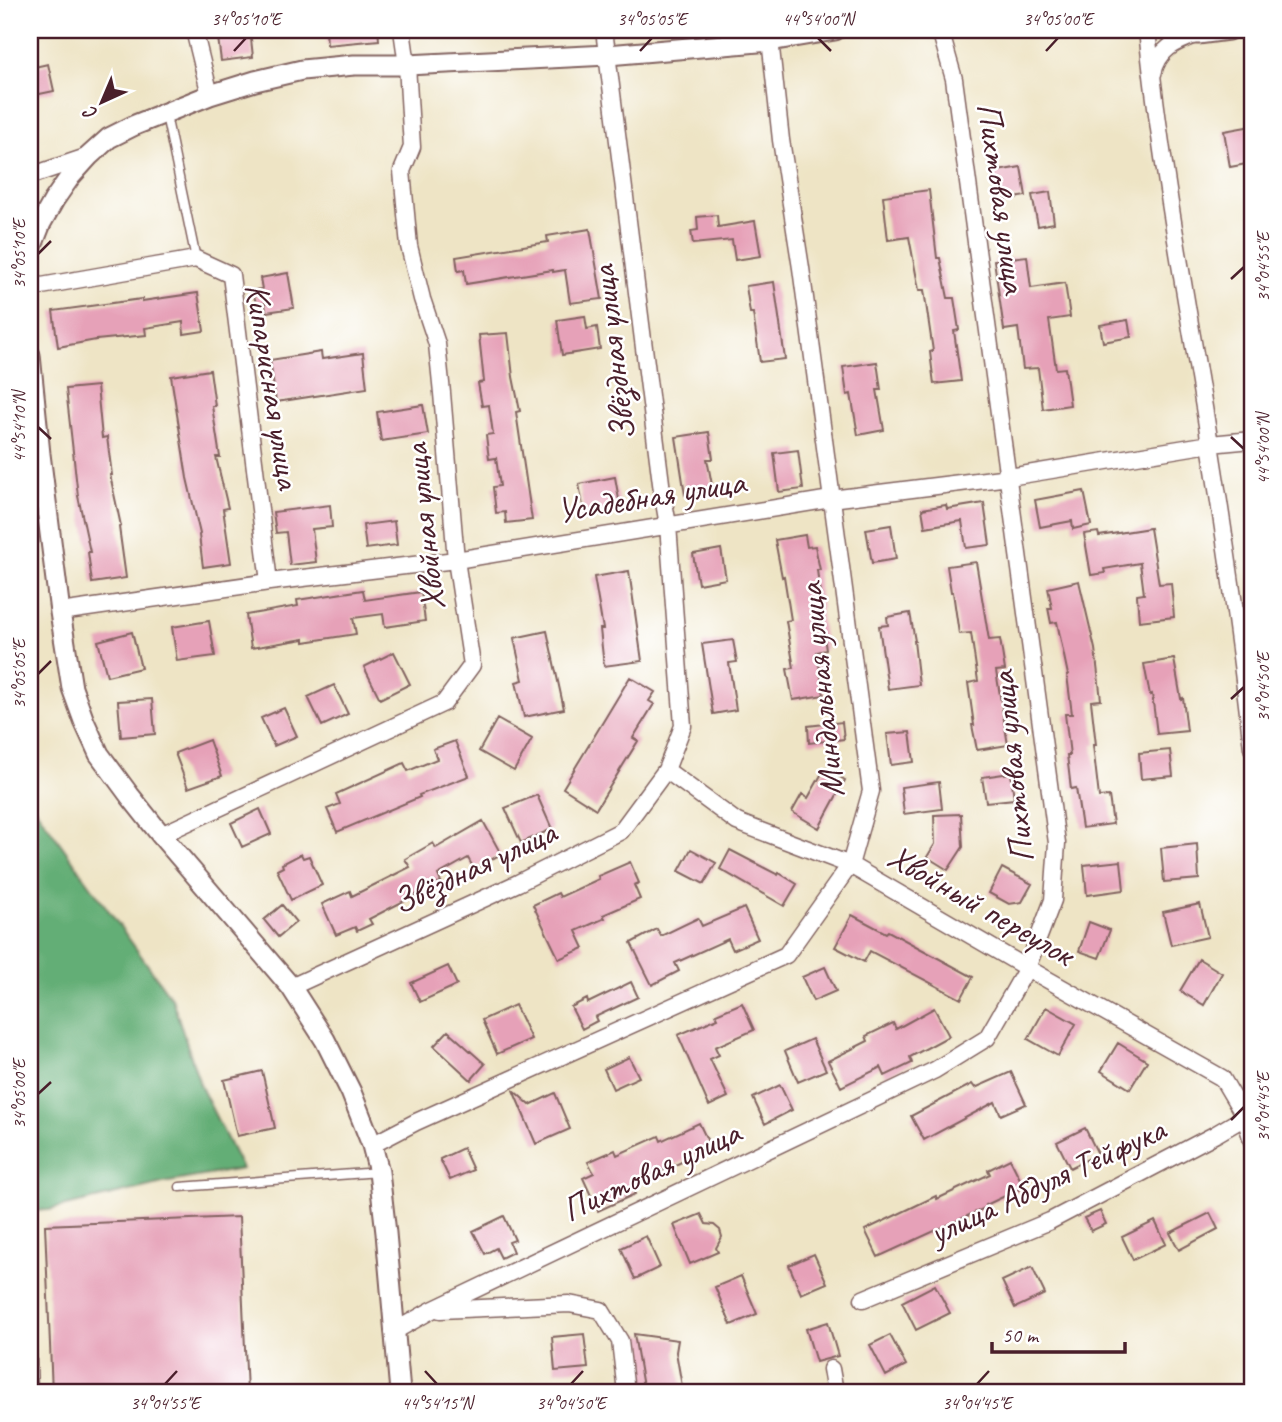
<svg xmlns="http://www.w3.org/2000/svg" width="1282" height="1422" viewBox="0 0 1282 1422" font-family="Caveat,sans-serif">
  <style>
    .forest { fill: #63ae76; stroke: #566650; stroke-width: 2 }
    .building { fill: #e6a1b8 }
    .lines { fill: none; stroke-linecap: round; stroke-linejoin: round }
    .service-casing { stroke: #836461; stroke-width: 11 }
    .minor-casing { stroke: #836461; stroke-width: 19 }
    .tertiary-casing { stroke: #836461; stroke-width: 23 }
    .service { stroke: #fff; stroke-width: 8 }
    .minor { stroke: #fff; stroke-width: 16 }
    .tertiary { stroke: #fff; stroke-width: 19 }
    .ticks { fill: none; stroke: #4a1f2b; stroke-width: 2.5 }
    .labels { text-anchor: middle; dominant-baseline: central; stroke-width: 5; stroke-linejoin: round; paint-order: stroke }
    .street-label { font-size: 35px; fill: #4a1f2b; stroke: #fff }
    .neatline { fill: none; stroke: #4a1f2b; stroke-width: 2.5 }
    .ticks-label { font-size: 18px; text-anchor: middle; fill: #4a1f2b }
  </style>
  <rect width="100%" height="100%" fill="#fff"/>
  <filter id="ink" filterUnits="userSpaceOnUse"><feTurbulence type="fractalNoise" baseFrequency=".0143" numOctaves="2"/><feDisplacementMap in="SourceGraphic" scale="14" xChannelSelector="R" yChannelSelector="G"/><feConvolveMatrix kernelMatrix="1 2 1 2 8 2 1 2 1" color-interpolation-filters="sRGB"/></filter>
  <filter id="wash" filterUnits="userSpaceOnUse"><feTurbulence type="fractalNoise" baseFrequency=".00686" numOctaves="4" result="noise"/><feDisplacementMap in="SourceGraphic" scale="28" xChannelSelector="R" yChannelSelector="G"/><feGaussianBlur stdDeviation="1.57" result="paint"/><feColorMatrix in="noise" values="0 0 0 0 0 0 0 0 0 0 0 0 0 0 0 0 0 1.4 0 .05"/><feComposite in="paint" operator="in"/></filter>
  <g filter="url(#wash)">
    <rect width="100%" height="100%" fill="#eee4c5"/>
    <path class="forest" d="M30,801L172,999L201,1087L242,1169L163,1183L49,1210L30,1211Z"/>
    <g id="blocks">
      <path class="building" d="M217,30H250L253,57L221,61Z
        M326,30H378L379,40L327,45Z
        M48,64L54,91L30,96V68Z
        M1252,126V163L1230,167L1224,131Z
        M1021,167L1026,196L997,201L992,172Z
        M929,190L937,258H940L948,298H954L959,330L954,331L961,381L934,384L930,352L933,351L924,290H919L909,237L888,240L883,196Z
        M1050,192L1054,223L1038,226L1032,195Z
        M717,215L718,227L755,221L761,256L735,260L732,240L693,244L691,231L698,230L697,217Z
        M590,229L602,299L570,303L565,270L553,272V270L466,284L464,270L458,271L456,257L548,242L547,236Z
        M1027,256L1031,288L1065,283L1070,317L1049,320L1056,369L1065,368L1070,405L1043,409L1038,368L1023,369L1018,328L1004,330L994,260Z
        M288,273L294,308L266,312L265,303L256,304L253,290L262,289L260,278Z
        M774,282L785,359L760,362L753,313H750L746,286Z
        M198,293L204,331L184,334L183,322L145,328L146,335L96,340L58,347L53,311L142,299V301Z
        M585,316L587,329L597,327L600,349L562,355L557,320Z
        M1128,320L1131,337L1103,342L1100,325Z
        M508,333L513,377L520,411L516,412L532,520L506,523L505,512L496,513L493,487L500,486L496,458L489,459L486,435L493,434L489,405L482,406L478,383L484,382L479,335Z
        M321,352L322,359L363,353L367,388L276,402L270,360Z
        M877,362L881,390H877L884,430L858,435L851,394L847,395L843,367Z
        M210,370L215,406H212L220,457H216L228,508L223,509L231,563L203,567L199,535L200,534L187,478L171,376Z
        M97,386L102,438L107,437L112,475H110L121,526L119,527L126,578L92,583L88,552H90L78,496L66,389Z
        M423,405L428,434L381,441L377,412Z
        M709,432L713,459H707L713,490L685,495L676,437Z
        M798,450L803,489L779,492L774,453Z
        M615,477L621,511L585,517L579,484Z
        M1084,491L1091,525L1073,529L1072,521L1040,527L1035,500Z
        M984,503L990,545L966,548L962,521L925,527L922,509L946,505L947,509Z
        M330,505L332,527L312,529L316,562L290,565L286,532L276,533L273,512Z
        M394,521L397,545L366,549L363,525Z
        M891,525L896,559L872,563L866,529Z
        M1150,528L1159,584L1171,583L1174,617L1139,621L1137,595L1144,594L1140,563L1104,569L1105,573L1091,575L1084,534L1098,532L1099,536Z
        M805,535L807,547L815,546L820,570H817L822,609H820L826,650L817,652L824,695L793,700L787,669L794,668L786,621L791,620L784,576L782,577L775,540Z
        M721,549L726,579L698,584L693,554Z
        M976,562L989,640L1000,639L1005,670L996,671L1008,745L977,750L972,725H974L968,683L978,681L971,633L959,634L953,592H951L947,566Z
        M629,571L642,661L604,666L600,629H603L594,577Z
        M1079,581L1095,649L1101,700L1091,701L1096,745H1093L1099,797L1109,796L1113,824L1082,828L1076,788L1071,789L1067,755H1070L1065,714H1072L1067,675H1068L1057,622L1051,623L1048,608H1052L1048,588Z
        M363,590L365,600L421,592L425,621L385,627L383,614L353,618L356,634L304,642V639L251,648L246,615L298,606L297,600Z
        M910,613L915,641H914L919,685L888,689L879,626L888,625L887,617Z
        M209,621L215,656L177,661L172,627Z
        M547,631L564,709L524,717L516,682L523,680L514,638Z
        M132,632L141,668L107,676L98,641Z
        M733,640L737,662L729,663L736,710L713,714L702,644Z
        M394,652L410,684L380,699L364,667Z
        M1174,659L1181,699L1183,698L1187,731L1157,734L1152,694L1150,695L1144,664Z
        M630,677L655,692L649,701L654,704L633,738L638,741L596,809L563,788Z
        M334,685L348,714L322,726L308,697Z
        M152,699L155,734L121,737L118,701Z
        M284,708L297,736L274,746L261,718Z
        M497,719L532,739L514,771L479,751Z
        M842,722L844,739L809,743L808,726Z
        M910,732L914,762L891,765L887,734Z
        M209,740L222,776L188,788L175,753Z
        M455,741L469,776L419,795L420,797L337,832L327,809L340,804L336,794L404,763L408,771L437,759L433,749Z
        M1170,750L1173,776L1141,779L1139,753Z
        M825,768L845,780L819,828L792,812L802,794L808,798Z
        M1011,773L1014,799L986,802L982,777Z
        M939,782L942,809L904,814L901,787Z
        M537,795L552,829L521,843L505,808Z
        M260,809L271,834L242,847L231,823Z
        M961,814L963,847L948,870L927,857L935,844L934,815Z
        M483,821L501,854L474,869L468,858L438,875L441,882L369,919L372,924L357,931L355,927L336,935L322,904L350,891L352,896L410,867L405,859L433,843L436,848Z
        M1197,844L1199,879L1164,882L1161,848Z
        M691,849L716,863L704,884L679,871Z
        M730,850L778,875L779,873L797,884L784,906L720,869Z
        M301,854L303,858L309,856L322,885L291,900L277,870L283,867L282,864Z
        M1121,861L1124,890L1087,895L1084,865Z
        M630,862L639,883L634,885L640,899L603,915L605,918L576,931L584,948L559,959L533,905L558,893L560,897L599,879L598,876Z
        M1002,868L1032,884L1022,902L1009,904L989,893Z
        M1200,904L1208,937L1171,945L1163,912Z
        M282,905L296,922L278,937L264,920Z
        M744,908L758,939L733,950L728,939L675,963L679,971L652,985L631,943L657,929L661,936L698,918L702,926Z
        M852,915L886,933L888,931L973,977L961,999L870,951L864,962L835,947Z
        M1089,922L1110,930L1099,958L1079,951Z
        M1199,959L1222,973L1204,1005L1180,991Z
        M448,966L457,985L420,1002L411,983Z
        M825,967L836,991L813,1001L802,977Z
        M631,982L638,997L595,1017L597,1021L582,1029L571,1007L587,999L588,1003Z
        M742,1003L754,1030L715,1047L719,1055L710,1059L728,1097L709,1106L678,1035L718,1018L716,1014Z
        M515,1005L531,1039L497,1054L482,1020Z
        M1046,1007L1076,1024L1058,1056L1028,1039Z
        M934,1008L949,1036L910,1057L912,1063L885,1076L881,1067L841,1087L828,1061L868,1041L866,1036L893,1023L896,1029Z
        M448,1031L485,1064L471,1080L434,1046Z
        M812,1039L826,1070L798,1082L785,1051Z
        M1118,1043L1147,1061L1130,1089L1101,1071Z
        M629,1057L639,1077L613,1089L604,1069Z
        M262,1071L275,1128L237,1136L224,1080Z
        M1011,1072L1026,1104L1001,1115L995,1102L924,1140L911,1116L972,1084L975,1088Z
        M780,1085L792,1110L765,1124L753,1098Z
        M513,1090L530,1105L555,1093L570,1129L536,1144Z
        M699,1123L711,1148L631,1186L635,1194L598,1211L583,1178L594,1173L588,1162L615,1150L617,1155L659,1136L661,1141Z
        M1085,1128L1098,1154L1070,1168L1057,1142Z
        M463,1148L473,1170L450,1180L440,1159Z
        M1010,1159L1024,1187L986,1205L987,1207L878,1257L865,1230L936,1196L937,1199L990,1174L988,1170Z
        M1100,1211L1106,1224L1091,1231L1084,1218Z
        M1210,1213L1218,1229L1179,1250L1170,1233Z
        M701,1214L706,1224L714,1225L720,1230L722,1237L716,1248L718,1252L690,1264L674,1225Z
        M504,1216L515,1240L509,1242L513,1252L501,1258L496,1248L485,1254L473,1231Z
        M239,1217L247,1392H52L45,1225Z
        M1155,1221L1166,1244L1133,1260L1122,1237Z
        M646,1236L660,1267L635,1279L621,1248Z
        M814,1254L827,1283L801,1294L789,1265Z
        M1032,1267L1045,1294L1015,1308L1002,1281Z
        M741,1276L757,1314L731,1325L715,1287Z
        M935,1285L950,1313L916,1330L902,1302Z
        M828,1322L838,1356L816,1362L806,1329Z
        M584,1334L588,1368L555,1371L552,1337Z
        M634,1334L678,1340L676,1352L683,1392H651L650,1386L643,1387Z
        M890,1335L906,1365L886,1376L870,1345Z"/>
    </g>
  </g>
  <g filter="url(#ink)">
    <use href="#blocks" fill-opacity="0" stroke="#836461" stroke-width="2"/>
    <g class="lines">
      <defs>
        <path id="service" d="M166,115L196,259
          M180,1187L379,1172
          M30,1299L33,1392"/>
        <path id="minor" d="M194,30L210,95
          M1147,30C1161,169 1188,306 1210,444C1226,545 1241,647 1252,748
          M1153,74C1158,49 1175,42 1198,34
          M30,176L89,156
          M30,288L196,259L231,275L269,582
          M60,612L269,582L456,560L831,499L1009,477L1210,444L1252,440
          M666,770L737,822L850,865L1027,968L1222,1078L1245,1117L1252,1141
          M161,835L444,703L472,665L456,560L442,393L437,344L422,299L409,246L402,171L412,147L407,65L402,30
          M291,987L518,883L621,831L666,770L683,726L668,525L662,491L604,30
          M372,1145L416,1122L786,955L850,865L871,791L801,268L781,140L769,30
          M863,1299L1050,1221L1216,1134L1245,1117L1250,1111
          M440,1310L569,1304L601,1310L620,1341L626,1392
          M393,1332L432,1310L935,1070L987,1038L1027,968L1053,900L1057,843L954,79L940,30
          M831,1369L835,1392"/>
        <path id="tertiary" d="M1168,30L1170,31L1198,34L1228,30
          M30,251L41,223L54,200L70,177L89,156L109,138L135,125L210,95L255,81L302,70L354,65H407L608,55L770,41L835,30
          M30,355L40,454L60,612L72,688L84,721L99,754L130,796L161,835L291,987L325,1040L351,1092L372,1145L379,1172L386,1233L400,1392"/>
      </defs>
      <use href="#service" class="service-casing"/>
      <use href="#minor" class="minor-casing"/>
      <use href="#tertiary" class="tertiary-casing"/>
      <use href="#service" class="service"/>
      <use href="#minor" class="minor"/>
      <use href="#tertiary" class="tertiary"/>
    </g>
  </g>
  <path class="ticks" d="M818,38L831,51M234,51L246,38M640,51L652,38M1046,51L1058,38M38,254L51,241M1231,279L1244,267M38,427L51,439M1231,437L1244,449M38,674L51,661M1231,699L1244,687M38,1094L51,1082M1231,1120L1244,1107M425,1371L437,1384M165,1384L177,1371M571,1384L583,1371M977,1384L989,1371"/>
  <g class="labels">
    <g class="street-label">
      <text transform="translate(1002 198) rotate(82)">Пихтовая улица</text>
      <text transform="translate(613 353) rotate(-97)">Звёздная улица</text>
      <text transform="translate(273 386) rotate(81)">Кипарисная улица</text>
      <text transform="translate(651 496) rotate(-9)">Усадебная улица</text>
      <text transform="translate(424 527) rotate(-96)">Хвойная улица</text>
      <text transform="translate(821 690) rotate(-96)">Миндальная улица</text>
      <text transform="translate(1012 767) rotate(-96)">Пихтовая улица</text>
      <text transform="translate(474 867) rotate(-25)">Звёздная улица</text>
      <text transform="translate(981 905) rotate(30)">Хвойный переулок</text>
      <text transform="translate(651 1171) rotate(-25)">Пихтовая улица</text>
      <text transform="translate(1047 1181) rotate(-25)">улица Абдуля Тейфука</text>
    </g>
  </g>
  <rect width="1282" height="1422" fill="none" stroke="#fff" stroke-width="77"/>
  <g transform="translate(102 102) rotate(224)" stroke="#ffffff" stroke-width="5" paint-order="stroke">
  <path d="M0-5L12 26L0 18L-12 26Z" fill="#4a1f2b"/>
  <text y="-10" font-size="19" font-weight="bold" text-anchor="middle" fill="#4a1f2b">С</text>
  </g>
  <path d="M992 1342v10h133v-10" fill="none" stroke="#4a1f2b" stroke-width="3.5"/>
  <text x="1002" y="1342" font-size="21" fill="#4a1f2b" stroke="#ffffff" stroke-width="5" paint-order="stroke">50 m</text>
  <rect x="38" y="38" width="1206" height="1346" class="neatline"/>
  <g class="ticks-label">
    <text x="246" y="25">34°05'10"E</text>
    <text x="652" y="25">34°05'05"E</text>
    <text x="818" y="25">44°54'00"N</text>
    <text x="1058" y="25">34°05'00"E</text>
    <text transform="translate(19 254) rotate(-90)" y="6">34°05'10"E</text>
    <text transform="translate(1263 267) rotate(-90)" y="6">34°04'55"E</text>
    <text transform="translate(19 427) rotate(-90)" y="6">44°54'10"N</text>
    <text transform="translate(1263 449) rotate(-90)" y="6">44°54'00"N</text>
    <text transform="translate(19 674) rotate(-90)" y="6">34°05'05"E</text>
    <text transform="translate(1263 687) rotate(-90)" y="6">34°04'50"E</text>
    <text transform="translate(19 1094) rotate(-90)" y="6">34°05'00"E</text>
    <text transform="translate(1263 1107) rotate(-90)" y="6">34°04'45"E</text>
    <text x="165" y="1409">34°04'55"E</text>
    <text x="437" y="1409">44°54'15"N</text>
    <text x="571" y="1409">34°04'50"E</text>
    <text x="977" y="1409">34°04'45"E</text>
  </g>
</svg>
